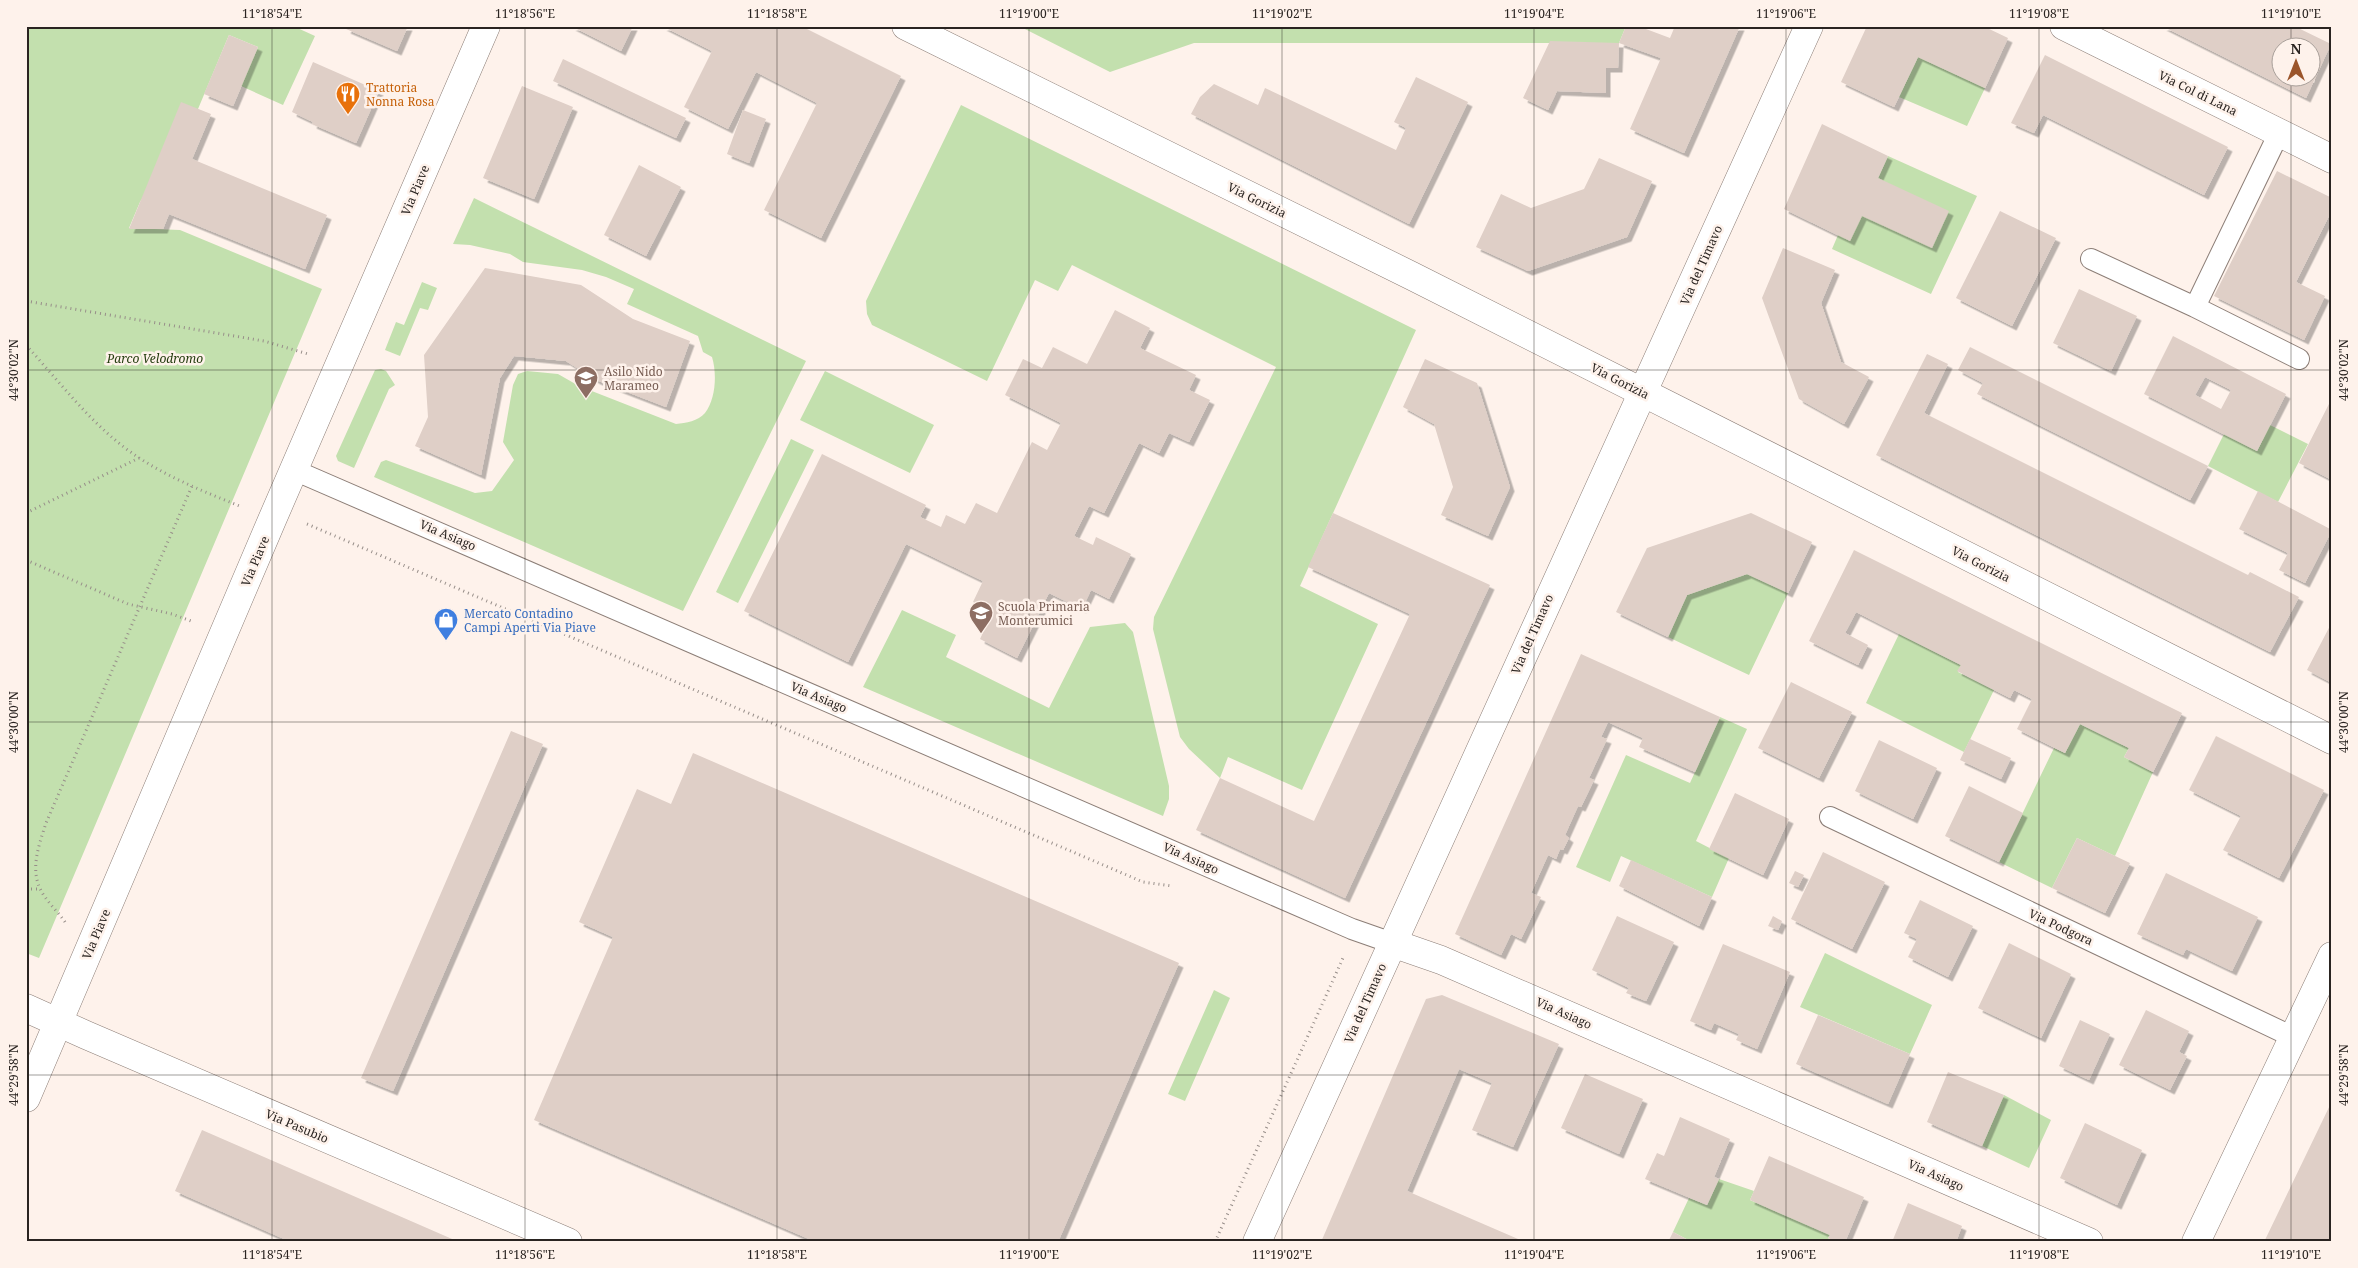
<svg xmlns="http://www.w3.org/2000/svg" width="2358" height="1268" viewBox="0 0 2358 1268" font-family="'Noto Serif',serif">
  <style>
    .green { fill: #c3e0ae }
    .building { fill: #dfcfc7; fill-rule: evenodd; filter: url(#shadow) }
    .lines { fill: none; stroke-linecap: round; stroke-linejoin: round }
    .lane-casing { stroke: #8c7e77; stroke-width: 22 }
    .street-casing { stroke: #8c7e77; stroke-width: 29 }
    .secondary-casing { stroke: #8c7e77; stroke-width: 29 }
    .path { stroke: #978e89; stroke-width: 3; stroke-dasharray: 1 4; stroke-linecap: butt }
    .lane { stroke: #fff; stroke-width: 20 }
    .street { stroke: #fff; stroke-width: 28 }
    .secondary { stroke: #fff; stroke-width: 28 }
    .ticks { fill: none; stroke: #2a2421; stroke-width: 1; stroke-opacity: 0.45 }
    .labels { text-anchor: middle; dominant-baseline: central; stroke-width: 5; stroke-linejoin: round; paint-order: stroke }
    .food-label { font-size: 12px; fill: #c56008; stroke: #fef2eb; text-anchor: start }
    .street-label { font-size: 12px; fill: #2a2421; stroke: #fef2eb }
    .park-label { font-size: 12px; font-style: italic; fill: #253d0f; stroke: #fef2eb }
    .education-label { font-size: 12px; fill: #785e54; stroke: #fef2eb; text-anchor: start }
    .shop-label { font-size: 12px; fill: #366cbe; stroke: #fef2eb; text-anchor: start }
    .neatline { fill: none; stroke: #2a2421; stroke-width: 2 }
    .ticks-label { font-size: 12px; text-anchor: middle; fill: #2a2421 }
  </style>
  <defs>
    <filter id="shadow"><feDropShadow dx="4.5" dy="4.5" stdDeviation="0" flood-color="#0004"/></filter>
  </defs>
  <rect width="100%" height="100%" fill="#fef2eb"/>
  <path class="green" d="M26,26H293L315,36L283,105L241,86L258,47L229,35L198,109L140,202L129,228L180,230L322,289L39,958L26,953Z
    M1019,26H1626L1619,43H1194L1110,72Z
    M1918,57L1985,88L1967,126L1899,97Z
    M961,105L1416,330L1300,586L1378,624L1302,790L1228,757L1220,778L1189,749L1180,737L1153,629L1154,617L1276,367L1072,265L1058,291L1035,280L987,381L872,325L867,314L866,301Z
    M1888,156L1977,196L1931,294L1832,249L1838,235L1850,240Z
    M474,198L806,361L683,611L374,477L381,462L386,460L475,493L492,491L514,460L503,442L513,385L518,374L527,371L558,374L579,386L676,424C686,423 698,421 705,413C716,399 717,373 712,357L703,352L698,336L627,304L634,289L606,277L582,270L523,262L510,254L470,245L453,244Z
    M422,282L437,288L428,310L420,308L400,356L385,350L396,322L404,325Z
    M381,369L386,371L395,385L389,389L354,468L338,461L336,456L375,370Z
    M825,371L934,425L910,473L800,420Z
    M2270,425L2308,444L2278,502L2208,466L2224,434L2257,451Z
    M791,439L814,450L738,603L716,592Z
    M1747,574L1788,593L1749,675L1668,637L1687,595Z
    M902,610L956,635L946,657L1049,708L1090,627L1125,623L1133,632L1169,786V799L1163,816L863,687Z
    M1899,634L1961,665L1958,672L1994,690L1964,752L1866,703Z
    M1720,717L1747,729L1696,841L1729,858L1712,897L1621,856L1610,882L1576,867L1626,755L1690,783Z
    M2080,724L2129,748L2124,757L2153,772L2115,856L2077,838L2052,888L1999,862L2054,748L2065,753Z
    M1825,953L1932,1005L1910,1054L1800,1007Z
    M1214,990L1230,998L1185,1101L1168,1094Z
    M2004,1095L2051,1120L2029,1168L1982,1146Z
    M1719,1179L1754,1191L1750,1200L1830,1235L1828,1238L1836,1242H1692L1673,1232L1689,1198L1707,1205Z"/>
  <path class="building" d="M348,26H408L397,51L346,29Z
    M571,26H633L621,51Z
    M662,26H801L901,76L821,238L764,210L817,103L756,72L728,129L684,107L712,51Z
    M1626,26H1638L1670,38L1675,26H1740L1684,153L1630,129L1661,58L1619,43Z
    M1867,26H1983L2008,38L1985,88L1918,57L1894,107L1841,82Z
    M2162,26H2294L2331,44L2306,98ZM2280,48H2310V78H2280Z
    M229,35L258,47L233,106L204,94Z
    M1550,41L1619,43L1618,68H1606V93L1557,91L1548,110L1523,98Z
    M2045,55L2228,147L2204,195L2043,115L2034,133L2011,123Z
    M563,59L686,118L676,138L553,81Z
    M313,62L379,91L356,143L312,124L313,122L292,112Z
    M1416,77L1468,102L1409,224L1191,114L1200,97L1214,84L1258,105L1265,88L1396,150L1406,128L1394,122Z
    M522,86L573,107L534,199L483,178Z
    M181,102L211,114L192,159L327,215L305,269L169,214L163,229H129Z
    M743,110L766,119L749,163L727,154Z
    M1822,124L1888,156L1878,178L1949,211L1932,248L1862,216L1850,241L1784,209Z
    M1599,158L1652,181L1627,237L1528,271L1476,247L1501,194L1531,208L1584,189Z
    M639,165L681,187L646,256L604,235Z
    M2277,171L2332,198V210L2296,282L2325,296L2304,340L2214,296Z
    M2000,211L2056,238L2012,326L1956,298Z
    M1783,248L1835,270L1821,303L1841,362L1869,377L1844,424L1799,399L1762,298Z
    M485,268L581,285L633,319L690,341L666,407L596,380L566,361L514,356L500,378L481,475L415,446L428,417L424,355Z
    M2079,289L2137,316L2111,371L2053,343Z
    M1115,310L1150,328L1140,348L1196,375L1189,390L1210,400L1189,442L1169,433L1159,453L1139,443L1104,513L1089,506L1074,536L1093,545L1096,537L1131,554L1109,599L1091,590L1082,609L1049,593L1017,658L980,639L993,611L973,602L983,581L906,544L848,662L744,611L822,454L926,505L920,517L941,527L946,515L965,524L976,503L997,513L1032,442L1047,450L1061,423L1005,395L1023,359L1042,368L1053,347L1087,364Z
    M2173,336L2286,394L2257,451L2144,394ZM2205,377L2231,390L2221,409L2195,395Z
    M1970,347L2208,466L2190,500L1977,394L1983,383L1958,370Z
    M1927,354L1948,364L1924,413L2248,575L2250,572L2299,597L2270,652L1876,455Z
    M1425,359L1477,383L1510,487L1488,536L1441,515L1453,487L1434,424L1403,407Z
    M2332,398V480L2299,463Z
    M2258,491L2332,530L2305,583L2279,570L2288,553L2239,529Z
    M1333,513L1490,585L1345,898L1196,830L1220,778L1314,821L1410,614L1308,567Z
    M1751,513L1812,542L1788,593L1747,574L1687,595L1668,637L1616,612L1647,548Z
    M1854,550L2182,713L2153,772L2124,757L2129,748L2080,724L2065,753L2017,729L2032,699L2014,690L2010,698L1957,671L1961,665L1856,612L1845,633L1868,645L1858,665L1809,641Z
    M2332,622V683L2307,670Z
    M1581,654L1720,717L1695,772L1639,747L1643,738L1608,722L1601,737L1607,739L1589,778L1594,780L1581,807L1578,806L1565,835L1569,838L1563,850L1560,849L1556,859L1548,855L1531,893L1541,897L1521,939L1511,934L1501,955L1455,934Z
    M1791,682L1852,712L1819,778L1758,748Z
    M511,731L543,744L393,1091L361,1078Z
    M2216,736L2324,790L2279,878L2223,850L2241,816L2189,790Z
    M1970,739L2011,758L2001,779L1960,760Z
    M1879,740L1937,768L1913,819L1855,791Z
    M693,753L1179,963L1058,1242H816L534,1120L613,937L579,922L637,789L671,804Z
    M1969,786L2023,813L1999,862L1945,836Z
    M1735,793L1789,819L1763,875L1709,849Z
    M2077,838L2130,863L2105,913L2052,888Z
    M1823,852L1885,882L1852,949L1791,919Z
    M1631,860L1712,897L1699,926L1619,886Z
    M1795,871L1804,875L1798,887L1789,883Z
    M2166,873L2258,917L2232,971L2186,949L2183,955L2137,934Z
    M1920,900L1973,926L1948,977L1908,957L1917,939L1904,933Z
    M1617,916L1674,942L1646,1001L1626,993L1629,988L1592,970Z
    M1773,916L1782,921L1778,930L1768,926Z
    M2009,943L2071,974L2041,1038L1978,1008Z
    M1723,944L1790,972L1757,1049L1736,1040L1739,1034L1714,1023L1711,1030L1690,1021Z
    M1442,995L1559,1044L1513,1147L1472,1130L1492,1083L1459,1069L1407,1191L1525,1242H1321L1426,999Z
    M2146,1010L2189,1031L2179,1052L2187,1056L2170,1090L2119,1065Z
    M1818,1015L1910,1054L1888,1104L1796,1064Z
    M2080,1020L2110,1034L2089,1080L2059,1066Z
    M1948,1072L2004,1095L1982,1146L1927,1122Z
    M1585,1074L1643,1099L1619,1154L1561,1128Z
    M2332,1101V1242H2264Z
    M1680,1117L1730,1139L1714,1177L1719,1179L1707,1205L1645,1179L1657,1153L1664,1156Z
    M2085,1123L2142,1150L2117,1205L2060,1178Z
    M202,1130L459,1242H291L175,1191Z
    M1769,1156L1864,1197L1845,1242H1836L1828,1238L1830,1235L1750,1200Z
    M1908,1203L1962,1226L1956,1242H1892Z
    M1673,1232L1692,1242H1668Z"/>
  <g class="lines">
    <defs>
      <path id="lane" d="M2279,133L2195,307L2299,359
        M2091,259L2195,307
        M294,470L1352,929L1392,943
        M1830,817L2293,1037"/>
      <path id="street" d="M906,26L1412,276L2332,740
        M2064,26L2332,159
        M1392,943L1441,960L2089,1242
        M26,1098L272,520L486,26
        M2196,1242L2332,956"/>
      <path id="secondary" d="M26,1008L86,1035L568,1242
        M1257,1242L1809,26"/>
    </defs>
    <use href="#lane" class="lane-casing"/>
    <use href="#street" class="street-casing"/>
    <use href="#secondary" class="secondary-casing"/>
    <path class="path" d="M26,301L264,341L308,354
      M26,345C56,378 85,416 120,444C156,473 200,490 242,507
      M26,513L139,458
      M307,524L1143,882L1172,886
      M26,560L128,604L172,614L191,621
      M26,889H39
      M65,922C59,913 51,906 45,897C28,874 38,848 46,823L192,486
      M1215,1242L1343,958"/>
    <use href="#lane" class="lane"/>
    <use href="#street" class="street"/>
    <use href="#secondary" class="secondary"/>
  </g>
  <path class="ticks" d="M272,26V1242M525,26V1242M777,26V1242M1029,26V1242M1282,26V1242M1534,26V1242M1786,26V1242M2039,26V1242M2291,26V48M2291,78V1242M26,370H2332M26,722H2332M26,1075H2332"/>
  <defs>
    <symbol id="restaurant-pin" viewBox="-11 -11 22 30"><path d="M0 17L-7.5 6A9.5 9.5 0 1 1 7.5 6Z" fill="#e8710a" stroke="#fef2eb"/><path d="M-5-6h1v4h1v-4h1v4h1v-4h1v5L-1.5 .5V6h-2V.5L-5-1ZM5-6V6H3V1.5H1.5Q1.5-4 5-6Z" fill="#fff"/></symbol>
    <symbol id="school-pin" viewBox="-11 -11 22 30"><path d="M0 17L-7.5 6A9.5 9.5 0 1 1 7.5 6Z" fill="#8d6e63" stroke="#fef2eb"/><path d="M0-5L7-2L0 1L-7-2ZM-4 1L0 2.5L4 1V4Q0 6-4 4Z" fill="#fff"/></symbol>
    <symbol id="shop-pin" viewBox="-11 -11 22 30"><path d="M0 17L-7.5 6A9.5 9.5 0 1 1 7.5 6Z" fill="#3f7fe0" stroke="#fef2eb"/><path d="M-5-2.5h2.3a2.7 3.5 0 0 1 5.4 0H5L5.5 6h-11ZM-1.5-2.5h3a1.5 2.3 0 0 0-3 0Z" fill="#fff"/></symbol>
  </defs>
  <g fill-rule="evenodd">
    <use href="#restaurant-pin" x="334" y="80" width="28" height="38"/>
    <use href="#school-pin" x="572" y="364" width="28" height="38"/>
    <use href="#school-pin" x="967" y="599" width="28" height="38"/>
    <use href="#shop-pin" x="432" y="606" width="28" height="38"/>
  </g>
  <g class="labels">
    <g class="food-label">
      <text x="366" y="87">Trattoria<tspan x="366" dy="14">Nonna Rosa</tspan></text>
    </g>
    <g class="street-label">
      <text transform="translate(2198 93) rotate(26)">Via Col di Lana</text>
      <text transform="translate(415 190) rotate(-67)">Via Piave</text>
      <text transform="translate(1257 200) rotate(26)">Via Gorizia</text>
      <text transform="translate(1701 265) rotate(-66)">Via del Timavo</text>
      <text transform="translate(1620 381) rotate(27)">Via Gorizia</text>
      <text transform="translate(448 535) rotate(23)">Via Asiago</text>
      <text transform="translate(255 561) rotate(-67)">Via Piave</text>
      <text transform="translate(1981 564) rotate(27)">Via Gorizia</text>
      <text transform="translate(1532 634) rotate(-66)">Via del Timavo</text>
      <text transform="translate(819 697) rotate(23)">Via Asiago</text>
      <text transform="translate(1191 858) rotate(24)">Via Asiago</text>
      <text transform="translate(2061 927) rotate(25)">Via Podgora</text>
      <text transform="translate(96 934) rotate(-67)">Via Piave</text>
      <text transform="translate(1365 1003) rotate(-66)">Via del Timavo</text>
      <text transform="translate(1564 1013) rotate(24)">Via Asiago</text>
      <text transform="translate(297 1126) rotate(23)">Via Pasubio</text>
      <text transform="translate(1936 1175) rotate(24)">Via Asiago</text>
    </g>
    <g class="park-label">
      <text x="155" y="358">Parco Velodromo</text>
    </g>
    <g class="education-label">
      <text x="604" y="371">Asilo Nido<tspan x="604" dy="14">Marameo</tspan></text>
      <text x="998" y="606">Scuola Primaria<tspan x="998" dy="14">Monterumici</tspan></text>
    </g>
    <g class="shop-label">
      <text x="464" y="613">Mercato Contadino<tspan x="464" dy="14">Campi Aperti Via Piave</tspan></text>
    </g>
  </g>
  <rect width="2358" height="1268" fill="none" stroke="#fef2eb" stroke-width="55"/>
  <g transform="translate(2296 62)"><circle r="24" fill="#fef2eb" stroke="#a9a09a"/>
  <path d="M0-4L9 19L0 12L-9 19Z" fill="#9b552b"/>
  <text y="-8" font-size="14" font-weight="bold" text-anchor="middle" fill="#2a2421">N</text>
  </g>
  <rect x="28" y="28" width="2302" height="1212" class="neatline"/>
  <g class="ticks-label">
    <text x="272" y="18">11°18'54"E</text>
    <text x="525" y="18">11°18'56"E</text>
    <text x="777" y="18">11°18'58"E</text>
    <text x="1029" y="18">11°19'00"E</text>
    <text x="1282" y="18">11°19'02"E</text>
    <text x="1534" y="18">11°19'04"E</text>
    <text x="1786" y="18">11°19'06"E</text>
    <text x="2039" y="18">11°19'08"E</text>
    <text x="2291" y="18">11°19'10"E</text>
    <text transform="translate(14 370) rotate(-90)" y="4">44°30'02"N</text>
    <text transform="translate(2344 370) rotate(-90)" y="4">44°30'02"N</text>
    <text transform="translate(14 722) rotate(-90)" y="4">44°30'00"N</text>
    <text transform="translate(2344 722) rotate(-90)" y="4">44°30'00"N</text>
    <text transform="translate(14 1075) rotate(-90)" y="4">44°29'58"N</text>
    <text transform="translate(2344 1075) rotate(-90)" y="4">44°29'58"N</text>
    <text x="272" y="1259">11°18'54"E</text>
    <text x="525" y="1259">11°18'56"E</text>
    <text x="777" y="1259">11°18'58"E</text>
    <text x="1029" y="1259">11°19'00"E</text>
    <text x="1282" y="1259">11°19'02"E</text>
    <text x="1534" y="1259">11°19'04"E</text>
    <text x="1786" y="1259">11°19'06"E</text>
    <text x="2039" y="1259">11°19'08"E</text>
    <text x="2291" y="1259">11°19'10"E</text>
  </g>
</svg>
